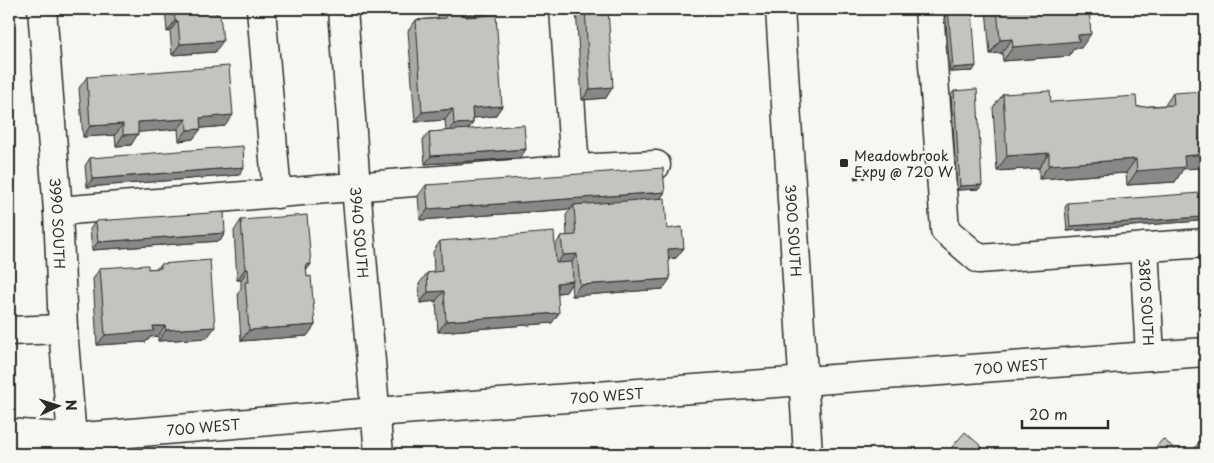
<svg xmlns="http://www.w3.org/2000/svg" width="1214" height="463" viewBox="0 0 1214 463" font-family="'Playpen Sans',sans-serif">
  <style>
    .lines { fill: none; stroke-linecap: round; stroke-linejoin: round }
    .minor-casing { stroke: #2b2b2b; stroke-width: 31 }
    .major-casing { stroke: #2b2b2b; stroke-width: 31 }
    .path { stroke: #2b2b2b; stroke-width: 3; stroke-dasharray: 5 4; stroke-linecap: butt }
    .minor { stroke: #f6f6f2; stroke-width: 28 }
    .major { stroke: #f6f6f2; stroke-width: 28 }
    .wall { fill: #a8a8a5; stroke: #2b2b2b }
    .shaded-wall { fill: #888886; stroke: #2b2b2b }
    .building { fill: #c3c3c0; stroke: #2b2b2b }
    .poi-dot { fill: #2b2b2b; stroke: #f6f6f2; stroke-width: 2 }
    .labels { text-anchor: middle; dominant-baseline: central; stroke-width: 4; stroke-linejoin: round; paint-order: stroke }
    .poi-label { font-size: 14px; fill: #2b2b2b; stroke: #f6f6f2; text-anchor: start }
    .street-label { font-size: 14px; fill: #2b2b2b; stroke: #f6f6f2 }
  </style>
  <rect width="100%" height="100%" fill="#f6f6f2"/>
  <filter id="ink" filterUnits="userSpaceOnUse"><feTurbulence type="fractalNoise" baseFrequency=".02" numOctaves="2"/><feDisplacementMap in="SourceGraphic" scale="10" xChannelSelector="R" yChannelSelector="G"/><feConvolveMatrix kernelMatrix="1 2 1 2 8 2 1 2 1" color-interpolation-filters="sRGB"/></filter>
  <g filter="url(#ink)">
    <g class="lines">
      <defs>
        <g id="minor">
          <path id="s1" d="M42,9L58,211L63,329L72,438"/>
          <path d="M261,9L277,194"/>
          <path id="s2" d="M343,9L356,187L379,454"/>
          <path d="M564,9L575,169"/>
          <path d="M929,9L945,230L979,259L1205,243"/>
          <path d="M58,211L575,169L656,165"/>
          <path id="s3" d="M1144,247L1150,356"/>
          <path d="M9,331L63,329"/>
          <path id="s4" d="M9,433L72,438L375,412L1205,352"/>
        </g>
        <g id="major">
          <path id="s5" d="M780,9L808,454"/>
        </g>
      </defs>
      <use href="#minor" class="minor-casing"/>
      <use href="#major" class="major-casing"/>
      <path class="path" d="M854,178L865,177"/>
      <use href="#minor" class="minor"/>
      <use href="#major" class="major"/>
    </g>
    <path class="wall" d="M165,9H216L215,52L172,55L170,31L167,32Z
      M441,9H491L486,15L502,106L495,116L473,118V123L468,129L526,149L520,158L425,164L423,140L429,132L446,131L445,120L415,122L408,31L416,20L438,18V13Z
      M576,9H608L606,98L582,100Z
      M945,9H972L973,71L950,72Z
      M986,9H1089L1081,48H1074L1069,56L1003,61L1002,53L990,54Z
      M87,77L225,126L201,128L193,139L179,141L178,129L138,132L131,145L116,146L115,135L83,137L79,88Z
      M954,91L979,189L957,190L951,95Z
      M1173,93L1183,169L1175,182L1127,185L1126,173L1039,179V168L997,171L993,108L1003,94L1051,102L1137,107L1165,105Z
      M90,158L244,167L239,175L87,187L85,166Z
      M426,185L665,192L660,199L667,229L684,248L676,258L669,259L663,289L572,296L571,284L566,292L558,293L552,323L438,332L436,301L420,303L419,284L427,273L434,272L433,252L440,241L555,246L561,236H567L566,215L571,209L420,220L418,196Z
      M1068,203L1201,217L1198,221L1067,231L1065,207Z
      M241,220L311,264L306,271L315,325L307,336L241,341L238,293L241,288V280H237L234,231Z
      M96,221L225,233L220,241L92,250L90,229Z
      M161,264L207,338L158,341V336L150,337L146,342L97,345L93,279L100,268L148,269L158,268Z
      M1205,433V454L1201,453L1195,448Z"/>
    <path class="shaded-wall" d="M491,9L483,19L465,21L472,10Z
      M175,21H178L170,31L167,32Z
      M1091,34L1081,48H1074L1069,56L1003,61L1013,47L1078,35Z
      M1012,39L1002,53L990,54L1000,40Z
      M223,41L215,52L172,55L180,44Z
      M976,66L973,71L950,72L953,68Z
      M613,87L606,98L582,100L590,89Z
      M502,106L495,116L464,119L472,108Z
      M453,109L445,120L415,122L422,112Z
      M233,115L225,126L193,129L200,118Z
      M186,119L178,129L130,133L138,122Z
      M473,123L465,133L446,135L454,124Z
      M123,124L115,135L83,137L90,126Z
      M201,129L193,139L179,141L187,130Z
      M138,134L131,145L116,146L123,135Z
      M526,149L520,158L425,164L431,156Z
      M1049,153L1039,168L997,171L1007,156Z
      M1205,154V168L1183,169L1175,182L1127,185L1137,171L1184,156Z
      M1136,159L1126,173L1039,179L1049,165Z
      M244,167L239,175L87,187L92,179Z
      M982,185L979,189L957,190L960,186Z
      M665,192L657,203L574,205L571,209L420,220L428,209Z
      M1201,217L1198,221L1067,231L1070,226Z
      M225,233L220,241L92,250L98,242Z
      M684,248L676,258L660,259L668,249Z
      M577,254L570,265L555,266L563,255Z
      M311,264L303,275L306,265Z
      M245,269H248L241,280H237Z
      M670,279L663,289L572,296L580,285Z
      M573,281L566,292L550,294L557,283Z
      M444,291L436,301L420,303L428,292Z
      M559,313L552,323L438,332L446,321Z
      M315,325L307,336L241,341L249,330Z
      M153,326H165L158,336L150,337L146,342L97,345L105,335Z
      M215,327L207,338L158,341L166,330Z"/>
    <path class="building" d="M174,9H216L217,15H220L223,41L180,44L178,21H175Z
      M446,9H465L466,17L496,15L502,106L472,108L473,123L454,124L453,109L422,112L416,20L446,18Z
      M472,9H489L472,10Z
      M585,9H608L613,87L590,89Z
      M948,9H972L976,66L953,68Z
      M997,9H1089L1091,34L1078,35L1079,41L1013,47L1012,39L1000,40Z
      M229,66L233,115L200,118L201,129L187,130L186,119L138,122V134L123,135V124L90,126L87,77Z
      M977,89L982,185L960,186L954,91Z
      M1050,91L1051,102L1136,96L1137,107L1174,105L1173,93L1205,91V154L1184,156L1185,167L1137,171L1136,159L1049,165V153L1007,156L1003,94Z
      M524,125L526,149L431,156L429,132Z
      M243,146L244,167L92,179L90,158Z
      M663,168L665,192L428,209L426,185Z
      M1200,193L1201,217L1070,226L1068,203Z
      M665,198L667,229L682,227L684,248L668,249L670,279L580,285L577,254L563,255L561,236L576,235L574,205Z
      M224,212L225,233L98,242L96,221Z
      M307,215L311,264L306,265L307,277L311,276L315,325L249,330L245,282H249L248,269H245L241,220Z
      M554,232L556,263L572,262L573,281L557,283L559,313L446,321L444,291L428,292L427,273L442,271L440,241Z
      M210,260L215,327L166,330L165,326H153L154,331L105,335L100,268L148,265V269L161,268V264Z
      M965,432L990,454H946Z
      M1163,439L1181,454H1150Z
      M1205,448V454H1199Z
      M1192,449L1199,454H1188Z"/>
  </g>
  <rect class="poi-dot" x="839" y="158" width="10" height="10" rx="2.5"/>
  <g class="labels">
    <g class="poi-label">
      <text x="854" y="155">Meadowbrook<tspan x="854" dy="16">Expy @ 720 W</tspan></text>
    </g>
    <g class="street-label">
      <text stroke="none"><textPath href="#s1" startOffset="215">3990 SOUTH</textPath></text>
      <text stroke="none"><textPath href="#s5" startOffset="222">3900 SOUTH</textPath></text>
      <text stroke="none"><textPath href="#s2" startOffset="224">3940 SOUTH</textPath></text>
      <text stroke="none"><textPath href="#s3" startOffset="55">3810 SOUTH</textPath></text>
      <text stroke="none"><textPath href="#s4" startOffset="1005">700 WEST</textPath></text>
      <text stroke="none"><textPath href="#s4" startOffset="600">700 WEST</textPath></text>
      <text stroke="none"><textPath href="#s4" startOffset="195">700 WEST</textPath></text>
    </g>
  </g>
  <rect width="1214" height="463" fill="none" stroke="#f6f6f2" stroke-width="30"/>
  <rect x="15" y="15" width="1184" height="433" fill="none" stroke="#2b2b2b" stroke-width="2" filter="url(#ink)"/>
  <g transform="translate(58 406) rotate(86)" stroke="#f6f6f2" stroke-width="4" paint-order="stroke">
  <path d="M0-4L9 19L0 12L-9 19Z" fill="#2b2b2b"/>
  <text y="-8" font-size="14" font-weight="bold" text-anchor="middle" fill="#2b2b2b">N</text>
  </g>
  <path d="M1022 420v8h86v-8" fill="none" stroke="#2b2b2b" stroke-width="2.5"/>
  <text x="1029" y="420" font-size="15" fill="#2b2b2b" stroke="#f6f6f2" stroke-width="4" paint-order="stroke">20 m</text>
</svg>
